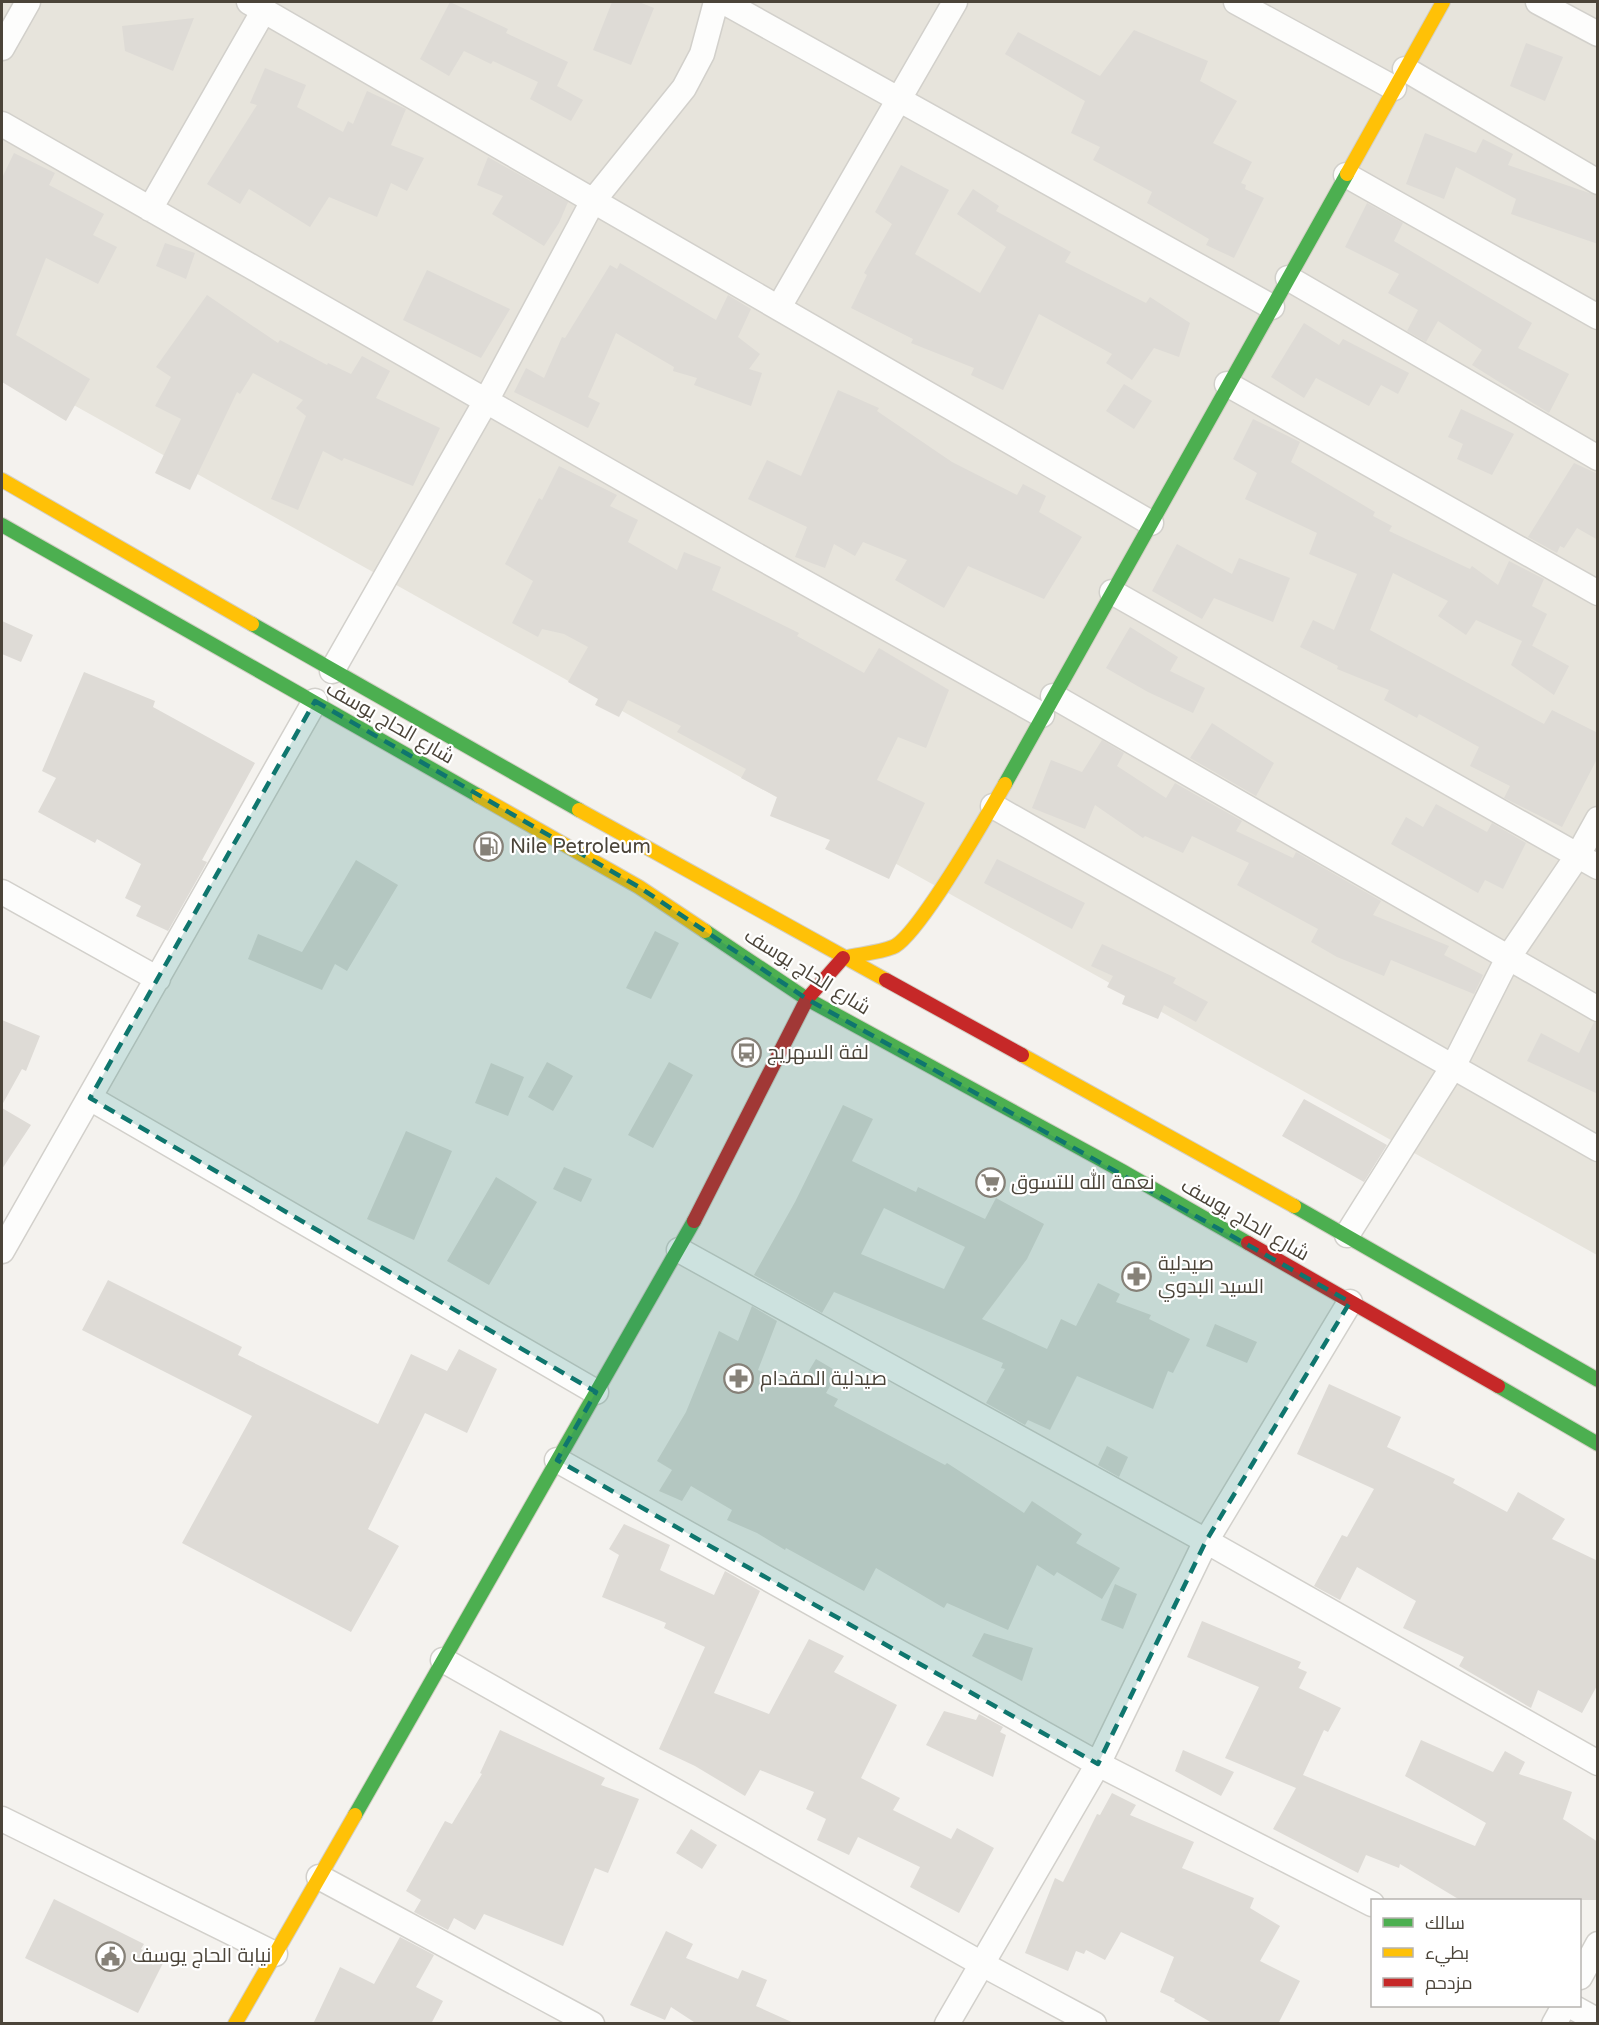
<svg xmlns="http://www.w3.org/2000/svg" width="1599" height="2025" viewBox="0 0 1599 2025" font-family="'Varela Round',Cairo,sans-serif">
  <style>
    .residential { fill: #e7e4dc }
    .building { fill: #dedbd6; fill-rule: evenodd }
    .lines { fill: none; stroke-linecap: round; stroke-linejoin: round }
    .street-casing { stroke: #d2d0cb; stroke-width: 27 }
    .fast-casing { stroke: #d3cfc5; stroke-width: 16 }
    .slow-casing { stroke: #d3cfc5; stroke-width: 16 }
    .jam-casing { stroke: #d3cfc5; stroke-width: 16 }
    .street { stroke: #fdfdfc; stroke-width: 24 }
    .fast { stroke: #4caf50; stroke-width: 14 }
    .slow { stroke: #ffc107; stroke-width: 14 }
    .jam { stroke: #c62828; stroke-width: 14 }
    .marked { fill: #0f766e; fill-opacity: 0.2; stroke: #0f766e; stroke-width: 4.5; stroke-dasharray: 12 8; stroke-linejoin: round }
    .labels { text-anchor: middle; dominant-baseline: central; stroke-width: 4.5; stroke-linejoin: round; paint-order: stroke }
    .street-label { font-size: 20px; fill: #4b4439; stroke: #fff }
    .poi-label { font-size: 20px; fill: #4b4439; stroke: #fff; text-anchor: start }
  </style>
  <rect width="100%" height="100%" fill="#f4f2ee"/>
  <path class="residential" d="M2,2H1597V1255L2,365Z"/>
  <path class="building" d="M450,2L508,29L506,33L568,62L557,86L583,100L571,121L530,99L538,82L493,61L491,64L464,51L449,76L420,59Z
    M612,2H639L654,8L631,65L593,50Z
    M194,18L173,71L125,51L122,26Z
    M1134,30L1208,61L1200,81L1237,101L1213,143L1252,162L1241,183L1246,185L1245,189L1264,198L1234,258L1206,245L1209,239L1147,203L1152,192L1093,160L1100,147L1071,133L1085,101L1005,54L1018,32L1100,76Z
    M1526,43L1563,57L1545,101L1510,86Z
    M265,68L306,85L297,107L343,132L348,121L353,124L367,91L406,109L391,145L424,158L407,191L391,183L377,217L329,197L310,227L249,189L240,204L207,184L257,105L250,103Z
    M1425,133L1476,153L1483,139L1513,154L1508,165L1598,196V244L1511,214L1516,199L1456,167L1444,199L1406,184Z
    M14,153L55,173L49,185L104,214L93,235L117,247L98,284L46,258L16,335L90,379L66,421L2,382V178Z
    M488,157L568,202L559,223L544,246L492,214L503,196L477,185Z
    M901,165L949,190L915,254L980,293L1006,247L957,214L973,189L999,206L996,211L1071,252L1065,262L1146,303L1150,297L1190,323L1179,357L1154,348L1132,380L1106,363L1112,354L1039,314L1003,390L971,375L974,368L911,343L913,339L851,308L867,275L864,273L892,224L875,212Z
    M1367,203L1403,223L1394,241L1532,323L1518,348L1569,374L1549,413L1472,365L1482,350L1438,321L1426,342L1407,331L1418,310L1388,293L1399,274L1345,247Z
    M165,243L195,253L186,279L156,266Z
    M620,263L716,320L728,295L751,309L738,337L760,354L749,369L762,373L751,406L694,385L697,378L673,371L674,367L616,333L588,397L600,403L588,428L514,392L526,368L544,378L562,337L565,338L610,265L617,269Z
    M427,270L510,309L481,358L403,320Z
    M207,295L278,343L280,340L327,365L328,363L351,374L362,356L390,371L376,398L440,428L413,486L344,458L342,461L323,451L298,510L271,499L306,416L296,408L303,400L253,373L240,394L237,392L190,490L155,473L181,419L155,406L171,377L156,367Z
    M1304,323L1339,345L1343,339L1409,373L1398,394L1381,385L1369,406L1316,378L1304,398L1271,377Z
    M1124,384L1152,401L1134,429L1106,411Z
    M838,390L879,408L877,411L952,462L1017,495L1023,484L1046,496L1039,512L1082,537L1044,599L968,566L944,608L895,580L907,560L863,542L855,556L834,544L825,568L795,557L807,527L748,499L767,460L801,476Z
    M1461,409L1514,434L1492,475L1457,459L1463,444L1448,437Z
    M1253,419L1300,442L1291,462L1375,512L1373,516L1392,526L1389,531L1470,569L1472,566L1498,585L1509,561L1544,579L1532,606L1547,614L1532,646L1529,644L1569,666L1554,695L1511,665L1522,641L1476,620L1466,635L1438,616L1448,601L1393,573L1370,630L1544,724L1552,710L1598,733V757L1562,827L1504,798L1510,786L1470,766L1479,747L1419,714L1417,718L1384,700L1389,690L1337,669L1338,666L1300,647L1313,620L1334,630L1357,574L1309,554L1317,533L1245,499L1257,473L1233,459Z
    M1574,463L1598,474V540L1577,528L1564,548L1560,546L1557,553L1528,537Z
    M559,466L617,495L610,506L638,520L628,542L677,570L684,552L721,567L712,590L799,633L797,636L864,673L879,648L949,690L926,748L898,737L877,780L925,803L889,879L825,849L830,840L770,816L777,797L741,778L746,769L677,732L681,726L628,700L619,717L595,705L598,699L568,682L588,647L564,634L542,629L538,637L512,623L533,581L505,564L539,498L542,500Z
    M1177,544L1232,574L1239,558L1290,578L1273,622L1214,598L1202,619L1152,591Z
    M2,621L33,635L21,662L2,654Z
    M1130,627L1178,657L1170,671L1205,688L1193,713L1148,692L1106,668Z
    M84,672L155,701L153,707L255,763L202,860L207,862L168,931L136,916L141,906L125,898L141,864L97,839L95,843L38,812L56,778L42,771Z
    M1212,723L1274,763L1256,796L1190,758Z
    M1102,740L1124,753L1117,766L1166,798L1175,783L1242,821L1236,831L1293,858L1296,852L1381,901L1373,915L1449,946L1444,955L1483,975L1474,994L1391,960L1384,976L1337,957L1311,942L1318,929L1237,885L1249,863L1192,836L1183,853L1145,836L1143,838L1095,805L1085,829L1032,808L1051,760L1082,772Z
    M1436,804L1487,832L1492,823L1526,843L1503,889L1485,880L1478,893L1391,844L1406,817L1423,827Z
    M997,859L1085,903L1072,929L984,883Z
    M356,860L398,885L347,971L335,964L322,990L248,959L258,934L302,952Z
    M655,931L679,943L651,999L626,988Z
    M1102,944L1176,978L1173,983L1208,1002L1196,1022L1164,1005L1158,1019L1122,1004L1125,996L1107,987L1113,976L1091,966Z
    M2,1020L40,1036L26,1071L22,1069L2,1105Z
    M1594,1022L1598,1023V1094L1527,1061L1541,1033L1579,1053Z
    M547,1062L573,1076L553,1111L528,1097Z
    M669,1062L693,1075L653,1148L628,1135Z
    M491,1063L524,1077L508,1116L475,1103Z
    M1304,1099L1387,1145L1364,1182L1282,1136Z
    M843,1105L873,1119L852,1161L916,1192L918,1187L985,1219L996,1198L1044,1224L1027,1259L982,1319L1047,1349L1061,1319L1076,1326L1098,1283L1120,1294L1116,1302L1151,1315L1149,1319L1190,1339L1173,1373L1168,1371L1153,1409L1077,1376L1050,1430L1028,1420L1025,1425L986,1403L1005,1369L1001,1368L1003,1363L834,1292L822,1313L754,1275L795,1202ZM884,1208L965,1247L944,1289L861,1254Z
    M2,1108L31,1125L2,1169Z
    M406,1131L452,1151L414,1240L367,1219Z
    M564,1167L592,1179L581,1202L553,1189Z
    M496,1177L537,1202L489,1285L447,1261Z
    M108,1280L242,1347L238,1355L378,1424L411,1354L447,1371L459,1349L497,1369L467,1433L425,1413L368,1529L399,1546L351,1632L182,1543L252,1416L82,1330Z
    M752,1306L777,1321L758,1370L799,1387L816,1359L838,1372L826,1393L838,1399L834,1406L945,1465L947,1463L1024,1513L1032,1501L1082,1534L1076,1543L1120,1568L1102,1599L1057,1572L1054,1576L1037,1565L1008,1630L947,1603L944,1608L876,1568L864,1591L786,1548L785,1550L757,1533L727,1520L732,1510L691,1486L682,1501L659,1491L672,1470L657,1461L686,1412L719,1331L738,1341Z
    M1215,1324L1257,1342L1247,1363L1206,1346Z
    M1329,1384L1401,1417L1387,1447L1455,1479L1453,1483L1507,1512L1518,1492L1565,1519L1552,1539L1598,1561V1684L1582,1713L1538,1690L1531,1708L1459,1666L1464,1657L1403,1628L1416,1601L1357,1567L1340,1600L1314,1586L1342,1535L1347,1537L1374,1489L1297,1454Z
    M1107,1446L1128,1457L1119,1477L1098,1465Z
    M624,1524L670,1545L660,1570L668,1574L714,1595L725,1571L760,1591L714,1693L769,1714L809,1639L844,1656L834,1672L897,1705L861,1778L900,1798L893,1810L951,1839L957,1828L994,1848L959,1913L910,1887L920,1867L858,1837L849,1855L817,1840L826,1819L806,1809L814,1792L760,1770L745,1796L695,1766L659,1749L705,1647L664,1628L666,1623L602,1597L619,1555L609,1549Z
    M1115,1584L1137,1594L1123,1629L1101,1620Z
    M1202,1621L1301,1662L1298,1668L1307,1672L1299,1688L1341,1708L1328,1732L1324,1730L1303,1775L1475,1846L1486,1823L1405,1776L1421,1740L1493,1772L1505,1751L1525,1762L1519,1774L1572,1792L1563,1819L1598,1842V1900H1460L1400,1864L1399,1868L1366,1855L1358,1873L1273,1829L1296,1788L1225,1758L1259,1687L1187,1657Z
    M984,1633L1033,1648L1022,1681L972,1656Z
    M944,1711L976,1720L979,1714L1003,1727L1000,1732L1006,1735L993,1777L926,1745Z
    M500,1730L605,1778L601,1785L639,1799L608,1873L595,1868L563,1946L484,1914L475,1930L454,1918L448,1930L414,1912L421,1900L406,1891L445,1821L452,1824L482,1774L480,1773Z
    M1183,1750L1234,1772L1221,1796L1175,1771Z
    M1112,1793L1136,1805L1130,1815L1194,1842L1182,1868L1254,1898L1250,1908L1280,1926L1260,1961L1300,1981L1278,2024H1214L1174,2001L1175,1999L1160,1992L1174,1957L1121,1932L1105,1960L1086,1950L1084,1954L1076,1951L1068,1971L1025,1953L1055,1878L1063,1882L1097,1814L1100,1815Z
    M691,1829L717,1845L702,1869L676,1853Z
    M54,1899L144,1944L141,1949L164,1961L138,2013L25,1958Z
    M666,1931L693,1944L686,1958L738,1979L742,1970L767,1980L756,2006L796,2024H697L671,2007L665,2020L630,2005Z
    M400,1937L434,1955L416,1987L443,2001L431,2024H313L340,1967L374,1984Z"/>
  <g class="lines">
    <defs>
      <path id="street" d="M249,2L1151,523
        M724,2L1272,307
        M1236,2L1394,88
        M1538,2L1598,34
        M2,48L28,2
        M1405,69L1598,182
        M2,124L745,549L1042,715
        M1346,175L1598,317
        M150,209L264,10
        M1288,278L1598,458
        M779,307L955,2
        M1227,384L1598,593
        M1112,592L1598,867
        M332,671L486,401L593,201L684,88L702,54L716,2
        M1053,696L1598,1009
        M993,806L1598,1149
        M2,892L158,979
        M90,1098L596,1392
        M1347,1235L1454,1065L1508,958L1578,855L1598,819
        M679,1250L1206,1541L1598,1763
        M2,1251L315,701
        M557,1460L1098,1764L1372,1904
        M443,1660L982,1964L1094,2024
        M2,1819L275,1954
        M319,1877L592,2024
        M1580,1977L1598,1944
        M1571,2006L1598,2021
        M947,2024L1098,1764L1206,1541L1350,1302
        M1554,2024L1564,2006"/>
      <path id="fast" d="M2,525L479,796
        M252,624L579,810
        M1005,784L1347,174
        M705,931L807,999L1122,1171L1248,1243
        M1294,1206L1598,1380
        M1498,1386L1598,1444
        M355,1815L694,1221"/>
      <path id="slow" d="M1347,174L1443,2
        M2,480L252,624
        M479,796L639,887L705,931
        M579,810L886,980
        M843,958C859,954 878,953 893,947C917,938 989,812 1005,784
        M1022,1055L1294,1206
        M235,2024L355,1815"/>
      <path id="jam" d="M886,980L1022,1055
        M694,1221L807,999L843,958
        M1248,1243L1498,1386"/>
    </defs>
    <use href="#street" class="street-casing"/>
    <use href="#fast" class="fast-casing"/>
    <use href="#slow" class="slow-casing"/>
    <use href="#jam" class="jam-casing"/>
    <use href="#street" class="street"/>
    <use href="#fast" class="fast"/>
    <use href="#slow" class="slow"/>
    <use href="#jam" class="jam"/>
  </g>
  <path class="marked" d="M315,701L639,887L807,999L1350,1302L1206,1541L1098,1764L557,1460L596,1392L90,1098Z"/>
  <defs>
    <symbol id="fuel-ring" viewBox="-11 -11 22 22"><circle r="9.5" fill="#fff" stroke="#868178" stroke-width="1.5"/><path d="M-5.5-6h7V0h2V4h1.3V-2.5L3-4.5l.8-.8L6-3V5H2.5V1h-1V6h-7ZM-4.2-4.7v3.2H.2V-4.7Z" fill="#868178"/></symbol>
    <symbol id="bus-ring" viewBox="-11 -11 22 22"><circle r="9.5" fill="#fff" stroke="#868178" stroke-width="1.5"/><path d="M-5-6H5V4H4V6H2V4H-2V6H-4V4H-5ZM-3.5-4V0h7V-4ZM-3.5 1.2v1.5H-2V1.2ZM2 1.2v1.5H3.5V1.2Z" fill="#868178"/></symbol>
    <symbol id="supermarket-ring" viewBox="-11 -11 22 22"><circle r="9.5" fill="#fff" stroke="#868178" stroke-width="1.5"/><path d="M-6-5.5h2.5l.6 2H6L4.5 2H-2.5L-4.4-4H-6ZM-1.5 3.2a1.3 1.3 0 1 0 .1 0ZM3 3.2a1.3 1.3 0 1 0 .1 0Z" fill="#868178"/></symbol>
    <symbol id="pharmacy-ring" viewBox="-11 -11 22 22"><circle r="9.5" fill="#fff" stroke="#868178" stroke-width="1.5"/><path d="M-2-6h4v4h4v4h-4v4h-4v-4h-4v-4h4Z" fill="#868178"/></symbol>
    <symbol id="civic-ring" viewBox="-11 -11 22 22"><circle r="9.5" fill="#fff" stroke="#868178" stroke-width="1.5"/><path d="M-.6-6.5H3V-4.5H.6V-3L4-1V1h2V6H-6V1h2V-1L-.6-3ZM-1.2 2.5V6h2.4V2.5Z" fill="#868178"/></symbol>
  </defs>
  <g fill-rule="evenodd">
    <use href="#fuel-ring" x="472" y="830" width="33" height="33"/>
    <use href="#bus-ring" x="730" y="1036" width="33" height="33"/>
    <use href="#supermarket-ring" x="974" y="1166" width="33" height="33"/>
    <use href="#pharmacy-ring" x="1120" y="1260" width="33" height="33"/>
    <use href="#pharmacy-ring" x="722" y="1362" width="33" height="33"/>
    <use href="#civic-ring" x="94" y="1940" width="33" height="33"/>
  </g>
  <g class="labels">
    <g class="street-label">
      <text transform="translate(390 723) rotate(30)">شارع الحاج يوسف</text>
      <text transform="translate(807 972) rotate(32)">شارع الحاج يوسف</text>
      <text transform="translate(1245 1220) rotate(30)">شارع الحاج يوسف</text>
    </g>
    <g class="poi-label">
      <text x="510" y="847">Nile Petroleum</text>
      <text x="767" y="1053">لفة السهريج</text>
      <text x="1011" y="1183">نعمة الله للتسوق</text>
      <text x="1158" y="1264">صيدلية<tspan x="1158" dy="23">السيد البدوي</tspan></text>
      <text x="760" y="1379">صيدلية المقدام</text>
      <text x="132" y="1956">نيابة الحاج يوسف</text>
    </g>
  </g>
  <rect width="1599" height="2025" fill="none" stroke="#4b4439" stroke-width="6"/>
  <rect x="1371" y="1899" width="210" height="108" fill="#ffffff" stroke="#b7b4b0" stroke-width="1.5"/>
  <rect x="1383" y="1918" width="30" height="9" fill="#4caf50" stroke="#b7b4b0" stroke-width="1.5"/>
  <text x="1425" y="1929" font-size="18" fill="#4b4439">سالك</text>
  <rect x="1383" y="1948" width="30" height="9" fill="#ffc107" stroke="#b7b4b0" stroke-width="1.5"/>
  <text x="1425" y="1959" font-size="18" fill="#4b4439">بطيء</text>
  <rect x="1383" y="1978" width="30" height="9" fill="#c62828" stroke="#b7b4b0" stroke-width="1.5"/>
  <text x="1425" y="1989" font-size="18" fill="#4b4439">مزدحم</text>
</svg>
